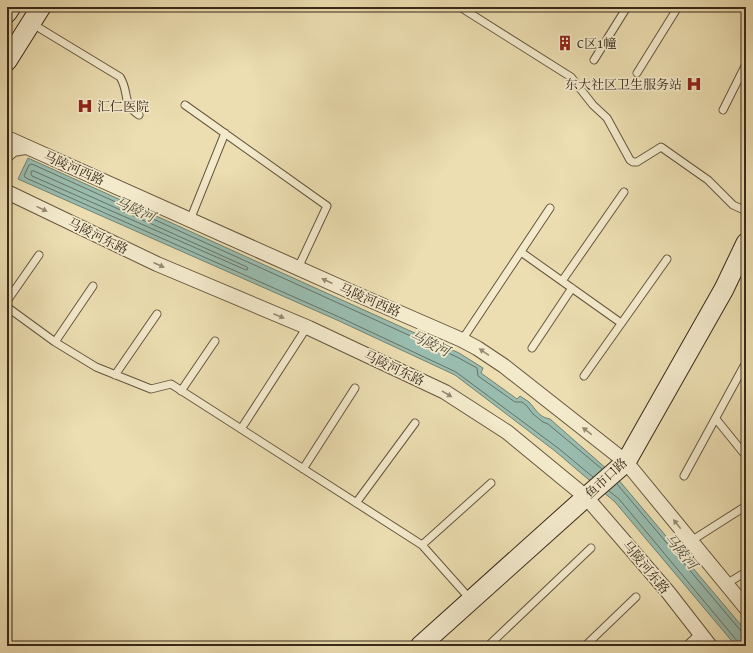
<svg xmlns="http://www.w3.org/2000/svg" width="753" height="653" viewBox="0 0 753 653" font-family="'Gentium Book Plus','Noto Serif SC',serif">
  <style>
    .water { fill: #99bcaf; stroke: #728173 }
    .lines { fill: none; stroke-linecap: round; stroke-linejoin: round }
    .shore { stroke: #687264; stroke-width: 1 }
    .lane-casing { stroke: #65563f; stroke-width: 9 }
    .street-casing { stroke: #65563f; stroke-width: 16 }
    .secondary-casing { stroke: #382819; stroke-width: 21 }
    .lane { stroke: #f3eacc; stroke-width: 7 }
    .street { stroke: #f3eacc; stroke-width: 14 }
    .secondary { stroke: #f3eacc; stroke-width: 19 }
    .oneway { fill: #968972 }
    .labels { text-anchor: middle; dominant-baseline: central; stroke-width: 3.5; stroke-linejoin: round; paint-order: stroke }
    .poi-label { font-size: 13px; fill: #382819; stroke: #f3eacc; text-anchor: start }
    .street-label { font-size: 13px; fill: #382819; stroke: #f3eacc }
    .water-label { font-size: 14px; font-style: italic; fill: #504d3e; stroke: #f3eacc }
  </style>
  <rect width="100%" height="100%" fill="#ecdeb1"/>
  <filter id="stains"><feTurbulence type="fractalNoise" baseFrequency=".005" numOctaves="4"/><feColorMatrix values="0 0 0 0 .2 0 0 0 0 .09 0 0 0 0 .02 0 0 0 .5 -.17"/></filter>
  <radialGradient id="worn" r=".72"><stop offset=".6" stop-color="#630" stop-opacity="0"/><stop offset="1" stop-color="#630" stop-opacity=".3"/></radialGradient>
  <path class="water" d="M28,158L459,353L483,368L481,373L517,399L520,396C523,398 526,400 529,402C536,409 538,417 550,419L617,478L746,631V646H736L615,502L555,451L455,375L337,320L18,179Z"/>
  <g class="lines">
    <path class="shore" d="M32,171H34L247,267L248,269L246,270L32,176L31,174Z
      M593,477L558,448L456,372L339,317L26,178L24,176L29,165L32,164L457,357L477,368L478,376L515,402H522L527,406L533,414L543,422L548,424L602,469
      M617,484L741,631L746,633
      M609,491L619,499L738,642L739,646"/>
    <defs>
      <path id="lane" d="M460,7L571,77L593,105L607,118L630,160L633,162H637L661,147L708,180L733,205L746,211
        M31,23L120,77C130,93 121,103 139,115
        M594,60L627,7
        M637,73L678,7
        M185,105L327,206L298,268
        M723,110L746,64
        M190,220L225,133
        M521,252L621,323
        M562,281L624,192
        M7,301L39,255
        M7,307L55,342L96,367L151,389L171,384L422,545L471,600
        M462,340L550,208
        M55,342L93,286
        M532,348L572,288
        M115,375L157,314
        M584,376L667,259
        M181,391L215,341
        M716,419L746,456
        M241,429L307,327
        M303,469L355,388
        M684,476L744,366
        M356,503L415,423
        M691,541L746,506
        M422,545L491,483
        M726,584L746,572
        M488,646L591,548
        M585,646L636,597
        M686,646L700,633"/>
      <path id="street" d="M7,138L347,290L462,340L477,348L504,366L626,462L746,608
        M7,154L13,149L25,147
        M7,192L157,264L309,328L445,392L507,432L586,497L668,592L710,646"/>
      <path id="secondary" d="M7,13L11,7
        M7,61L41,7
        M420,646L586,497L626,462L724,289L746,243"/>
    </defs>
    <use href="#lane" class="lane-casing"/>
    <use href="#street" class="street-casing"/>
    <use href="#secondary" class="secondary-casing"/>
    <use href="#lane" class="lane"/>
    <use href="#street" class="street"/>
    <use href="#secondary" class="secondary"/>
  </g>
  <defs><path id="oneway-solid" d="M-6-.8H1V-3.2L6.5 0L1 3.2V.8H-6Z"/></defs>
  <g class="oneway">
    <use href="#oneway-solid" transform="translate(42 209) rotate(26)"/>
    <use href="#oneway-solid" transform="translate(159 265) rotate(24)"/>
    <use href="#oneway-solid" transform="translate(327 281) rotate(-156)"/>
    <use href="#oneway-solid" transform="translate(279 316) rotate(23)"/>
    <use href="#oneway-solid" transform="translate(484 352) rotate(-146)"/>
    <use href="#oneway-solid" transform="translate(447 394) rotate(31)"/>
    <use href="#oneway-solid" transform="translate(587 431) rotate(-142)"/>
    <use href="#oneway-solid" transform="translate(677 524) rotate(-129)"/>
  </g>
  <defs>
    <symbol id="building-bare" viewBox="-9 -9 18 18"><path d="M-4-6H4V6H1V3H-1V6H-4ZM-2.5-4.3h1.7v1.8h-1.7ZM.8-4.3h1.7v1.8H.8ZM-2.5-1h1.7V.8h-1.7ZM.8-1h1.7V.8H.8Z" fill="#8f2418" stroke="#f3eacc" stroke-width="2.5" paint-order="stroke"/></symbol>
    <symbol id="hospital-bare" viewBox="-9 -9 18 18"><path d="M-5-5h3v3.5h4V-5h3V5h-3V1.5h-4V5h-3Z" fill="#8f2418" stroke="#f3eacc" stroke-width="2.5" paint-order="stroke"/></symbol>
  </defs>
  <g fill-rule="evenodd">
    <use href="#building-bare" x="554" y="32" width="22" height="22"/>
    <use href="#hospital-bare" x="683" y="73" width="22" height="22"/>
    <use href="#hospital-bare" x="74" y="95" width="22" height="22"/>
  </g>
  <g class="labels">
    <g class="poi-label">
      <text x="577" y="43">C区1幢</text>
      <text x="682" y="84" text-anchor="end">东大社区卫生服务站</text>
      <text x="97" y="106">汇仁医院</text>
    </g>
    <g class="street-label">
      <text transform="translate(74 168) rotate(24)">马陵河西路</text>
      <text transform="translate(98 236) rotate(26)">马陵河东路</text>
      <text transform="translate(370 300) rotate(23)">马陵河西路</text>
      <text transform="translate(394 368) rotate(25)">马陵河东路</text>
      <text transform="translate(606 478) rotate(-43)">鱼市口路</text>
      <text transform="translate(646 567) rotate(50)">马陵河东路</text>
    </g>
    <g class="water-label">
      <text transform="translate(135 209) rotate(24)">马陵河</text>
      <text transform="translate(430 343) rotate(26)">马陵河</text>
      <text transform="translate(681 551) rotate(50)">马陵河</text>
    </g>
  </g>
  <rect width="753" height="653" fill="none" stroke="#ecdeb1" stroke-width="24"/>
  <rect x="8" y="8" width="737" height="637" fill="none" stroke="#382819" stroke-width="2"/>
  <rect x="12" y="12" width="729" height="629" fill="none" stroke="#382819"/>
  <rect width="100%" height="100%" filter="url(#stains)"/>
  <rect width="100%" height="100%" fill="url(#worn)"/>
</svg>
